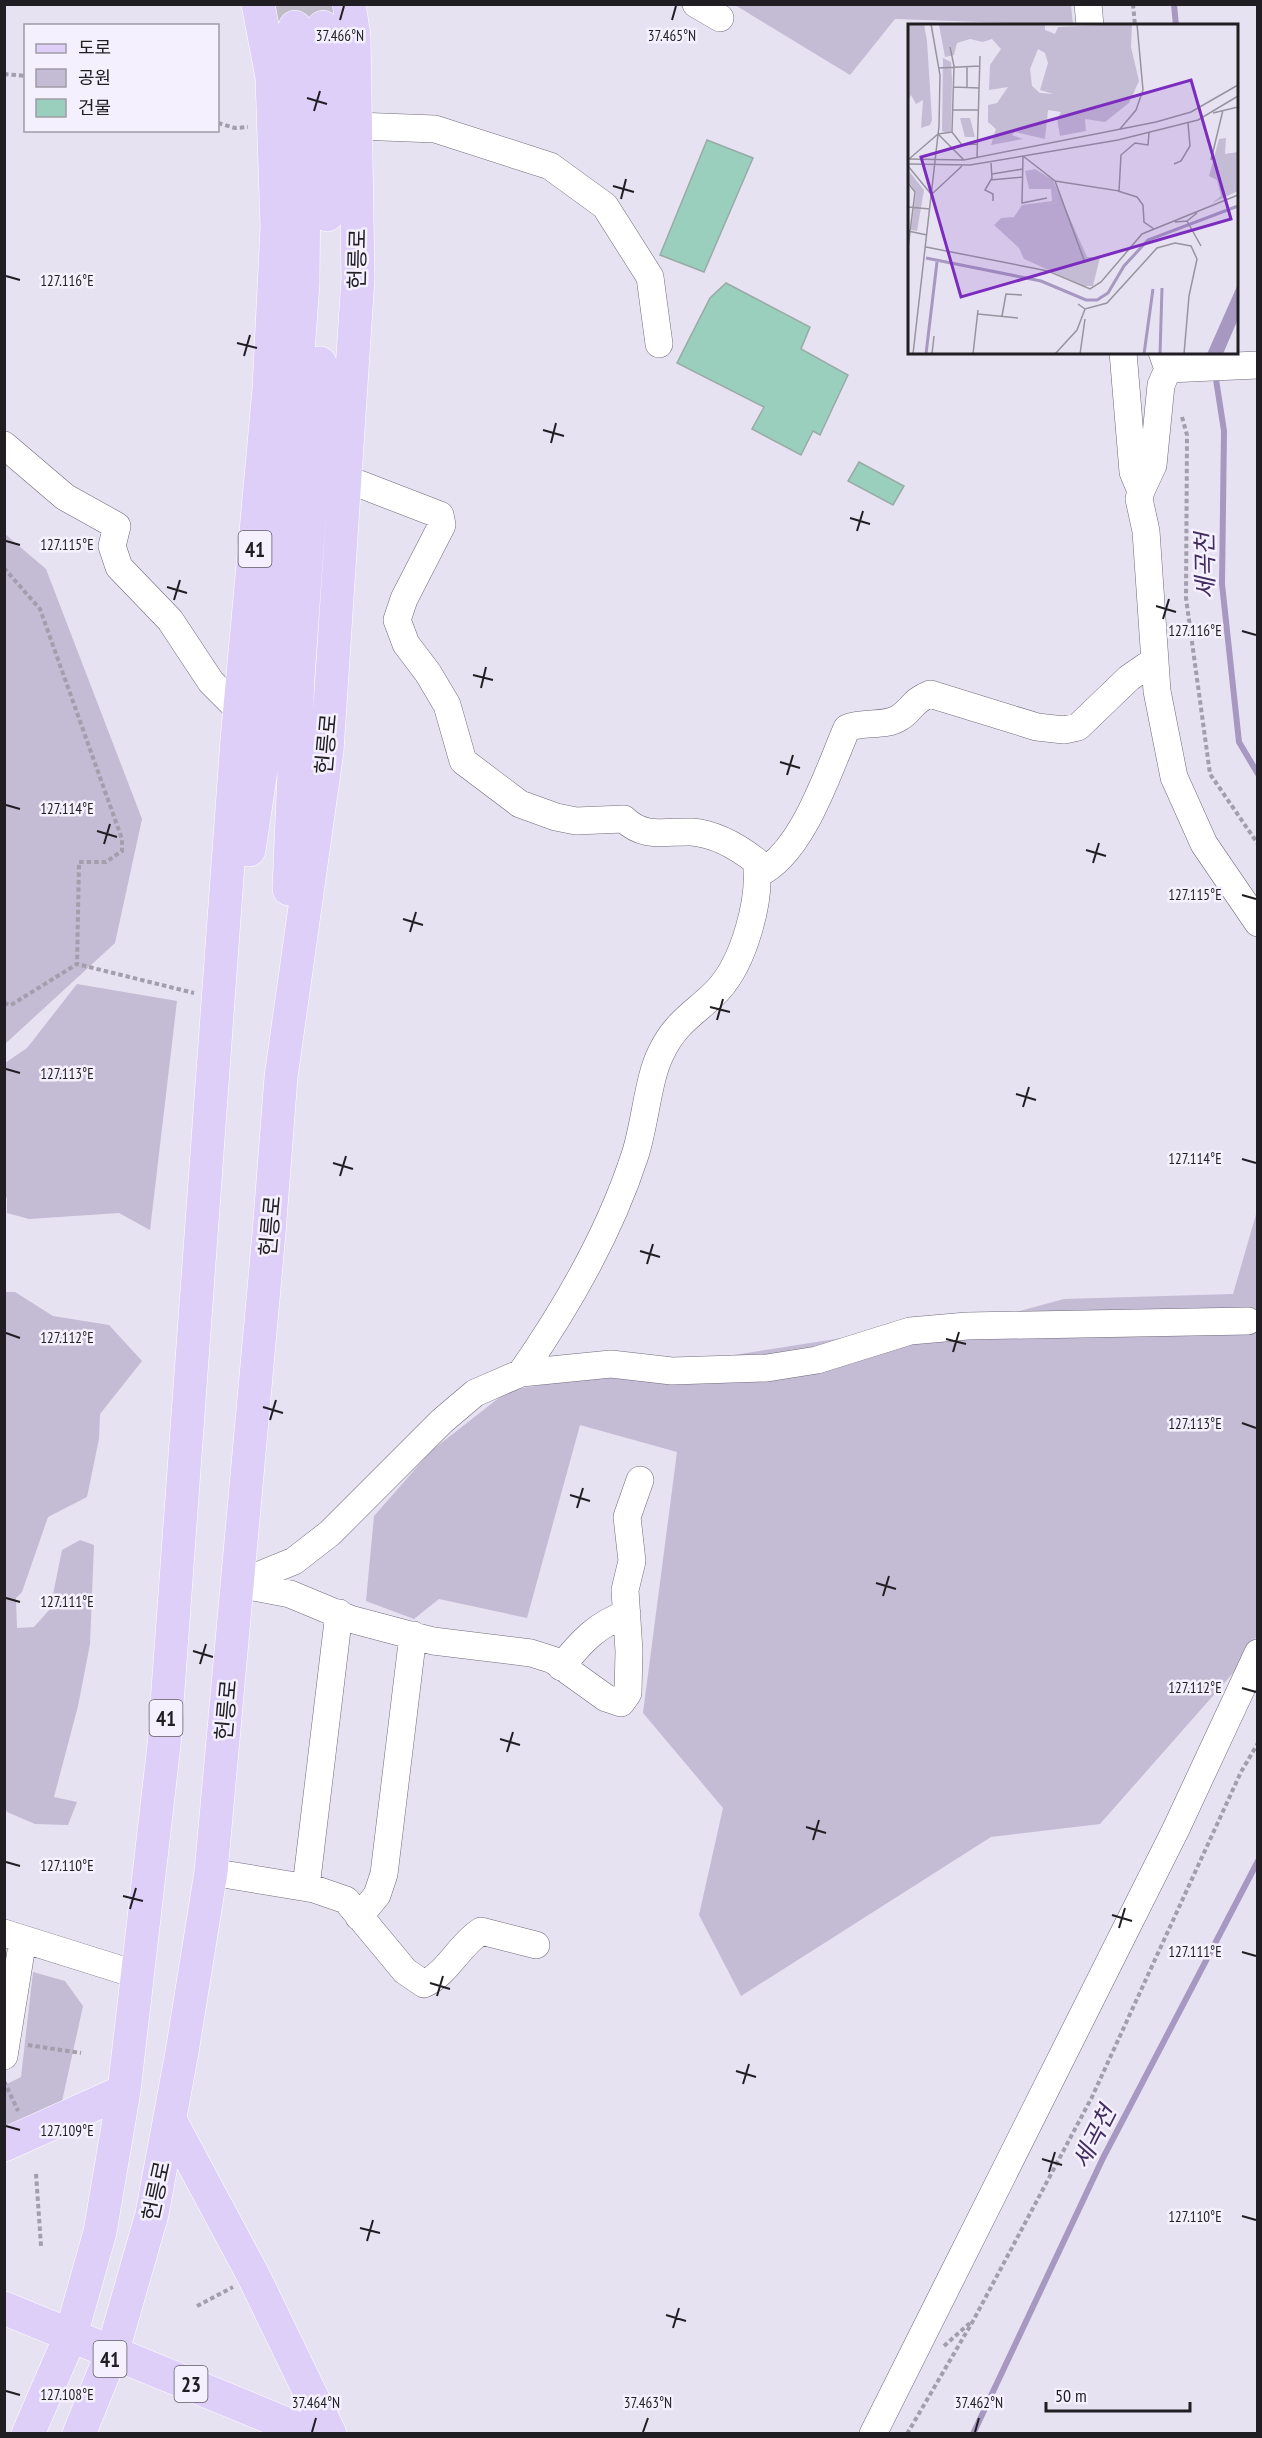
<svg xmlns="http://www.w3.org/2000/svg" width="1262" height="2438" viewBox="0 0 1262 2438" font-family="'PT Sans Narrow','Noto Sans KR',sans-serif">
  <style>
    .green { fill: #c4bbd5 }
    .lines { fill: none; stroke-linecap: round; stroke-linejoin: round }
    .stream { stroke: #a698c0; stroke-width: 6 }
    .building { fill: #9acebd; stroke: #98aba4; stroke-width: 1.5 }
    .major-tunnel { stroke: #bfbbc9; stroke-width: 33; stroke-dasharray: 33 16; stroke-linecap: butt }
    .minor-casing { stroke: #6f6b79; stroke-width: 28 }
    .major-casing { stroke: #fff; stroke-width: 34 }
    .path { stroke: #a29eab; stroke-width: 4; stroke-dasharray: 4.5 3; stroke-linecap: butt }
    .minor { stroke: #fff; stroke-width: 27 }
    .major { stroke: #decff9; stroke-width: 33 }
    .ticks { fill: none; stroke: #201e23; stroke-width: 2 }
    .labels { text-anchor: middle; dominant-baseline: central; stroke-width: 5; stroke-linejoin: round; paint-order: stroke }
    .shield { fill: #f4f0fd; stroke: #605d64; stroke-width: 1.5 }
    .shield-label { font-size: 21px; font-weight: bold; fill: #201e23 }
    .street-label { font-size: 22px; fill: #201e23; stroke: #f4f0fd }
    .water-label { font-size: 24px; font-style: italic; fill: #422c60; stroke: #f4f0fd }
    .inset-river { fill: none; stroke: #a698c0; stroke-width: 3 }
    .inset-road { fill: none; stroke: #97949f; stroke-width: 1.5 }
    .view { fill: #7b2cbf; fill-opacity: 0.15; stroke: #7b2cbf; stroke-width: 3 }
    .inset-edge { fill: none; stroke: #201e23; stroke-width: 3 }
    .ticks-label { font-size: 15px; text-anchor: middle; fill: #201e23; stroke: #f4f0fd; stroke-width: 5; stroke-linejoin: round; paint-order: stroke }
  </style>
  <rect width="100%" height="100%" fill="#e7e2f2"/>
  <path class="green" d="M735,5H1071L1073,25L895,19L850,75Z
    M5,534L46,569L142,819L115,943L5,1044Z
    M77,984L177,1001L150,1230L119,1213L29,1219L7,1213V1198L4,1195L5,1063L27,1048Z
    M1257,1211V1636L1234,1672L1100,1824L991,1837L741,1996L699,1915L723,1808L643,1713L677,1452L580,1425L527,1618L439,1599L414,1619L366,1601L374,1516L431,1451L509,1390L855,1336L997,1317L1064,1299L1233,1294Z
    M4,1292H15L53,1316L109,1325L142,1361L100,1414L99,1439L87,1497L48,1517L22,1592L16,1598L17,1628L34,1627L50,1609L62,1550L80,1540L94,1545L90,1644L78,1706L54,1797L77,1802L68,1825L35,1824L7,1812L5,1807Z
    M33,1972L65,1981L83,2006L61,2106L5,2134V2085L21,2077Z"/>
  <g class="lines">
    <path class="stream" d="M1174,4L1176,26
      M1215,373L1224,431L1222,584L1239,742L1258,774
      M973,2434L1103,2158L1258,1861"/>
  </g>
  <path class="building" d="M707,140L753,158L704,272L660,255Z
    M726,283L810,327L801,349L848,375L820,435L813,431L801,455L752,429L764,407L677,363L710,298Z
    M859,462L904,486L893,505L848,481Z"/>
  <g class="lines">
    <path class="major-tunnel" d="M291,4L295,27
      M320,4L323,27"/>
    <defs>
      <path id="minor" d="M696,4L720,18
        M1088,4L1090,26
        M357,126L435,129L550,166L605,206L650,277L659,344
        M1123,352L1133,472L1141,491L1139,499L1146,531L1157,691L1174,777L1204,844L1258,923
        M1168,369L1258,365
        M4,445L65,497L117,526L112,546L119,567L170,620L211,682L240,711
        M344,478L440,515L442,525L404,599L397,620L406,644L428,673L447,705L463,761L520,804L556,817L576,821L624,819C644,839 666,831 692,832C716,834 738,847 756,861C762,898 744,962 718,990C696,1013 676,1021 661,1053C648,1078 645,1125 635,1155C610,1232 567,1307 521,1373
        M1141,491L1153,465L1161,385L1168,369L1162,352
        M758,874C803,853 828,771 847,728C863,721 885,727 899,718C912,710 912,701 930,694L1037,727L1064,730L1078,727L1129,678L1155,660
        M238,1584L294,1561L330,1533L442,1421L475,1393L521,1373L611,1364L672,1371L767,1368L817,1360L910,1331L967,1326L1248,1321
        M238,1584L290,1594L350,1619L433,1641L531,1653L553,1660L606,1698L621,1703L628,1693L629,1651L625,1590L632,1561L627,1517L640,1480
        M561,1667C580,1643 598,1623 627,1614
        M211,1872L314,1889L346,1900L405,1971L424,1984C448,1973 459,1945 481,1931L536,1945
        M306,1887L339,1613
        M359,1917L377,1895L384,1874L413,1635
        M4,1933L138,1975
        M4,2056L23,1939
        M873,2434L1176,1829L1258,1653"/>
      <path id="major" d="M323,27L327,215
        M249,850L274,684L303,283L304,173L295,27
        M289,889L298,678L320,363
        M170,2120L253,2275L330,2434
        M4,2145L124,2091
        M4,2308L311,2434
        M28,2434L71,2335L100,2232L124,2091L164,1745L237,740L269,389L277,227L272,77L258,4
        M79,2434L113,2350L152,2214L182,2052L211,1872L269,1233L281,1077L327,751L358,278L354,36L349,4"/>
    </defs>
    <use href="#minor" class="minor-casing"/>
    <use href="#major" class="major-casing"/>
    <path class="path" d="M1133,4L1135,26
      M4,74L26,76
      M218,123L235,128L248,127
      M1182,417L1187,435L1186,598L1210,774L1258,844
      M4,568L40,609L122,839V851L106,862H79L77,964
      M4,1003L11,1005L77,964L194,993
      M28,2045L81,2053
      M4,2081L18,2111
      M36,2174L41,2246
      M197,2306L233,2287
      M944,2346L970,2323
      M907,2434L973,2321L1092,2097L1241,1772L1258,1743"/>
    <use href="#minor" class="minor"/>
    <use href="#major" class="major"/>
  </g>
  <path class="ticks" d="M340,20L344,6M672,20L676,6M307,98L327,104M314,111L320,91M613,186L634,192M621,199L626,179M6,276L20,280M237,343L257,348M244,356L250,335M543,430L564,436M551,443L556,423M850,518L870,524M857,531L863,511M6,541L20,545M167,587L187,593M174,600L180,580M1156,606L1176,612M1163,619L1169,599M1242,631L1256,635M473,675L493,680M481,688L486,667M780,762L800,768M787,775L793,755M6,805L20,809M97,831L117,837M104,844L110,824M1086,850L1106,856M1093,863L1099,843M1242,895L1256,899M403,919L423,925M410,932L416,912M710,1007L730,1012M717,1020L723,999M6,1069L20,1073M1016,1094L1036,1100M1023,1107L1029,1087M1242,1159L1256,1163M333,1163L353,1169M340,1176L346,1156M640,1251L660,1257M647,1264L653,1244M6,1333L20,1338M946,1339L966,1344M953,1352L959,1332M263,1407L283,1413M270,1420L276,1400M1242,1423L1256,1428M570,1495L590,1501M577,1508L583,1488M876,1583L896,1589M883,1596L889,1576M6,1598L20,1602M193,1651L213,1657M200,1664L206,1644M1242,1688L1256,1692M500,1739L520,1745M507,1752L513,1732M806,1827L826,1833M813,1840L819,1820M6,1862L20,1866M123,1896L143,1901M130,1909L136,1888M1112,1915L1132,1921M1119,1928L1125,1908M1242,1952L1256,1956M430,1983L450,1989M437,1996L443,1976M736,2071L756,2077M743,2084L749,2064M6,2126L20,2130M1042,2159L1062,2165M1049,2172L1055,2152M1242,2216L1256,2220M360,2228L380,2233M367,2241L373,2220M666,2315L686,2321M673,2328L679,2308M6,2391L20,2395M312,2432L316,2418M643,2432L648,2418M975,2432L979,2418"/>
  <g class="labels">
    <g class="shield">
      <rect x="238.5" y="531" width="33" height="36" rx="4.5"/>
      <rect x="149.5" y="1700" width="33" height="36" rx="4.5"/>
      <rect x="93.5" y="2341" width="33" height="36" rx="4.5"/>
      <rect x="174.5" y="2366" width="33" height="36" rx="4.5"/>
    </g>
    <g class="shield-label">
      <text x="255" y="549">41</text>
      <text x="166" y="1718">41</text>
      <text x="110" y="2359">41</text>
      <text x="191" y="2384">23</text>
    </g>
    <g class="street-label">
      <text transform="translate(357 259) rotate(-89)">헌릉로</text>
      <text transform="translate(326 744) rotate(-85)">헌릉로</text>
      <text transform="translate(270 1226) rotate(-85)">헌릉로</text>
      <text transform="translate(226 1710) rotate(-85)">헌릉로</text>
      <text transform="translate(156 2191) rotate(-78)">헌릉로</text>
    </g>
    <g class="water-label">
      <text transform="translate(1205 566) rotate(-91)">세곡천</text>
      <text transform="translate(1094 2137) rotate(-63)">세곡천</text>
    </g>
  </g>
  <g transform="translate(908 24)">
    <rect width="330" height="330" fill="#e7e2f2"/>
    <path d="M0,0H16L19,17L24,96L22,101L13,104L15,76L8,80L3,71L0,76ZM137,0V6L147,10L150,3L224,0L223,23L231,57L221,79L197,98L177,95L178,107L152,112L149,95L153,88L140,86L137,115L107,108L104,111L115,115L83,121L88,105L80,98V81L89,79L100,63L81,66L82,41L93,25L84,15L75,18L62,15L49,19L46,31L37,33L31,1ZM130,25L137,29L140,39L132,66L146,70L132,69L124,62L122,45ZM35,34L43,38L44,55L43,107L39,109L34,107ZM52,94H62L67,113H57ZM318,114L317,130L330,128V167L304,179L313,172L309,156L301,152L311,115ZM127,145L145,156L179,233H192L185,262H176L116,235L111,224L86,201L93,194L106,193L114,181L144,177L143,165H121L117,147ZM0,146L16,166L9,207L3,206L8,168L0,157Z" fill="#c4bbd5" fill-rule="evenodd"/>
    <path d="M330,260V295L315,330H299Z" fill="#a698c0"/>
    <path class="inset-river" d="M18,234L133,257L178,276H189L200,269L216,242L240,216L330,182M18,330L29,238M236,330L245,265M252,330L254,264"/>
    <path class="inset-road" d="M42,23L46,42L44,108M31,44L72,42M46,63L71,64M59,64V42M45,86H71M305,89L330,83M212,105L228,86L235,66L229,0M30,110L44,108L54,121L69,120M30,110L56,136M115,132L147,157L176,236M115,132L114,179L139,174M69,134L72,32M0,135L56,136L248,98L283,88L330,61M1,135L30,110M303,136L315,86M83,139L84,154L77,166L85,170V177M0,140L62,141L210,116L290,96L330,72M266,140L273,137L282,122L280,99M0,142L23,170M84,150L115,145M82,156L115,153M147,157L211,167L213,131L227,119L240,121L241,109M0,159L7,168L0,224M210,167L229,173L235,181L236,198L246,205M24,170L54,142M0,183L22,185M279,197L293,222M267,198L279,197L289,189M0,207L19,211M18,223L140,247L182,265L193,258L234,210L330,171M170,280L177,285L199,279L249,224L267,219L283,222L289,235L281,272L276,330M70,290L110,294M94,292L98,270L114,271M5,330L31,102L32,51L23,0M24,330L26,312M65,330L70,286M147,330L169,306L177,285M172,330L177,295"/>
    <path class="view" d="M283,56L323,195L53,273L13,133Z"/>
    <rect width="330" height="330" class="inset-edge"/>
  </g>
  <g class="ticks-label">
    <text x="340" y="41">37.466°N</text>
    <text x="672" y="41">37.465°N</text>
    <text x="67" y="286">127.116°E</text>
    <text x="67" y="550">127.115°E</text>
    <text x="1195" y="636">127.116°E</text>
    <text x="67" y="814">127.114°E</text>
    <text x="1195" y="900">127.115°E</text>
    <text x="67" y="1079">127.113°E</text>
    <text x="1195" y="1164">127.114°E</text>
    <text x="67" y="1343">127.112°E</text>
    <text x="1195" y="1429">127.113°E</text>
    <text x="67" y="1607">127.111°E</text>
    <text x="1195" y="1693">127.112°E</text>
    <text x="67" y="1871">127.110°E</text>
    <text x="1195" y="1957">127.111°E</text>
    <text x="67" y="2136">127.109°E</text>
    <text x="1195" y="2222">127.110°E</text>
    <text x="67" y="2400">127.108°E</text>
    <text x="316" y="2408">37.464°N</text>
    <text x="648" y="2408">37.463°N</text>
    <text x="979" y="2408">37.462°N</text>
  </g>
  <rect width="1262" height="2438" fill="none" stroke="#201e23" stroke-width="12"/>
  <rect x="24" y="24" width="195" height="108" fill="#f4f0fd" stroke="#9f9ca6" stroke-width="1.5"/>
  <rect x="36" y="44" width="30" height="9" fill="#decff9" stroke="#9f9ca6" stroke-width="1.5"/>
  <text x="78" y="54" font-size="18" fill="#201e23">도로</text>
  <rect x="36" y="69" width="30" height="18" fill="#c4bbd5" stroke="#9f9ca6" stroke-width="1.5"/>
  <text x="78" y="84" font-size="18" fill="#201e23">공원</text>
  <rect x="36" y="99" width="30" height="18" fill="#9acebd" stroke="#9f9ca6" stroke-width="1.5"/>
  <text x="78" y="114" font-size="18" fill="#201e23">건물</text>
  <path d="M1046 2402v9h144v-9" fill="none" stroke="#201e23" stroke-width="3"/>
  <text x="1055" y="2402" font-size="18" fill="#201e23" stroke="#f4f0fd" stroke-width="4.5" paint-order="stroke">50 m</text>
</svg>
